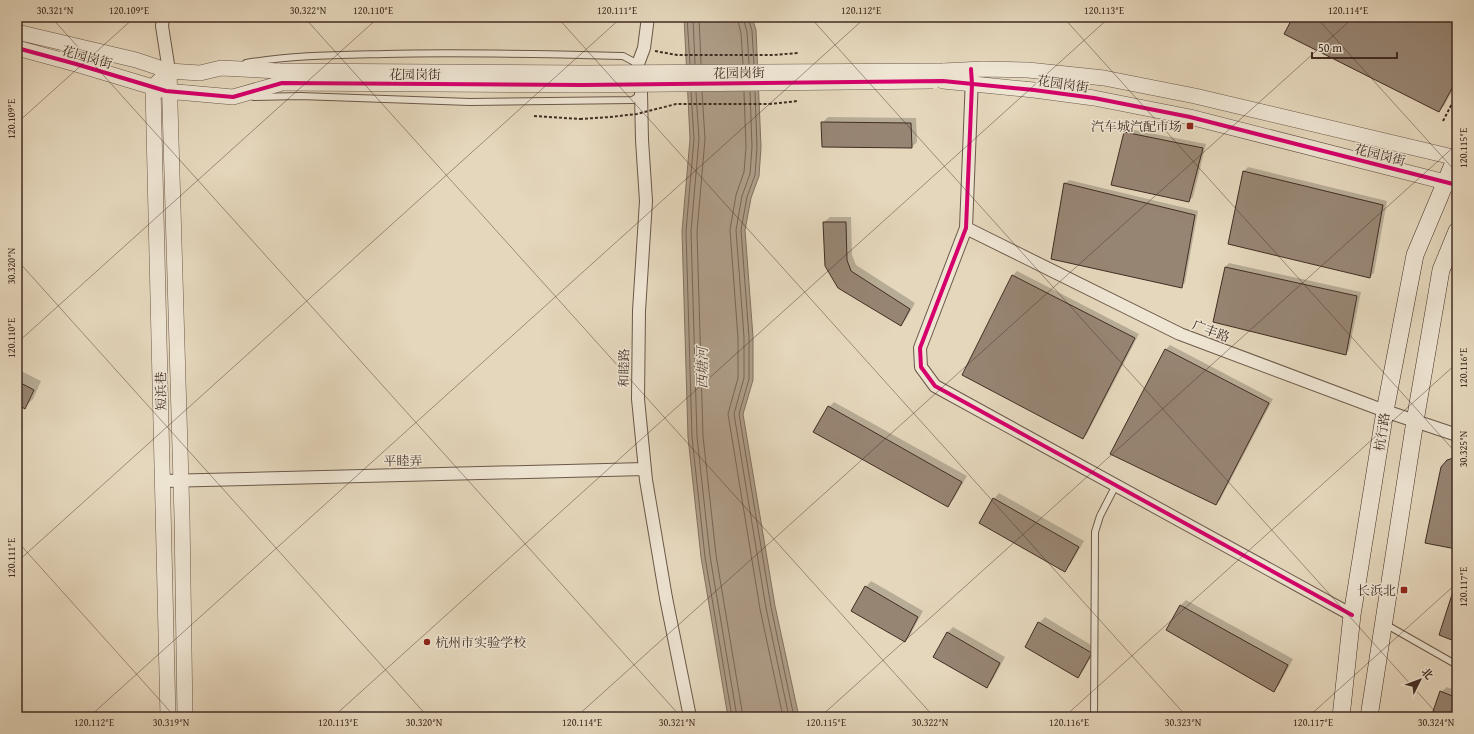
<svg xmlns="http://www.w3.org/2000/svg" width="1474" height="734" viewBox="0 0 1474 734" font-family="'Gentium Book Plus','Noto Serif SC',serif">
  <style>
    .water { fill: #ae9d88; stroke: #837060 }
    .shadow { fill: #0003 }
    .lines { fill: none; stroke-linecap: round; stroke-linejoin: round }
    .shore { stroke: #786556; stroke-width: 1 }
    .building { fill: #978573; stroke: #422d23 }
    .service-casing { stroke: #6b5849; stroke-width: 8 }
    .minor-casing { stroke: #6b5849; stroke-width: 14 }
    .tertiary-casing { stroke: #6b5849; stroke-width: 16 }
    .secondary-casing { stroke: #422d23; stroke-width: 18 }
    .path { stroke: #422d23; stroke-width: 2; stroke-dasharray: 3 2; stroke-linecap: butt }
    .service { stroke: #eee5d3; stroke-width: 6 }
    .minor { stroke: #eee5d3; stroke-width: 12 }
    .tertiary { stroke: #eee5d3; stroke-width: 15 }
    .secondary { stroke: #eee5d3; stroke-width: 17 }
    .tertiary-bridge-casing { stroke: #6b5849; stroke-width: 16; stroke-linecap: butt }
    .path-bridge { stroke: #422d23; stroke-width: 2; stroke-dasharray: 3 2; stroke-linecap: butt }
    .tertiary-bridge { stroke: #eee5d3; stroke-width: 15 }
    .cycleway-casing { stroke: #eee5d3; stroke-width: 6 }
    .cycleway { stroke: #d6006c; stroke-width: 4 }
    .ticks { fill: none; stroke: #422d23; stroke-width: 1; stroke-opacity: 0.45 }
    .poi-dot { fill: #8f2418; stroke: #eee5d3; stroke-width: 1.5 }
    .labels { text-anchor: middle; dominant-baseline: central; stroke-width: 3; stroke-linejoin: round; paint-order: stroke }
    .street-label { font-size: 13px; fill: #422d23; stroke: #eee5d3 }
    .poi-label { font-size: 13px; fill: #422d23; stroke: #eee5d3; text-anchor: end }
    .water-label { font-size: 14px; font-style: italic; fill: #5d493c; stroke: #eee5d3 }
    .neatline { fill: none; stroke: #422d23; stroke-width: 1.5 }
    .ticks-label { font-size: 10px; text-anchor: middle; fill: #422d23 }
  </style>
  <rect width="100%" height="100%" fill="#e5d7bc"/>
  <filter id="stains"><feTurbulence type="fractalNoise" baseFrequency=".005" numOctaves="4"/><feColorMatrix values="0 0 0 0 .2 0 0 0 0 .09 0 0 0 0 .02 0 0 0 .5 -.17"/></filter>
  <radialGradient id="worn" r=".72"><stop offset=".6" stop-color="#630" stop-opacity="0"/><stop offset="1" stop-color="#630" stop-opacity=".3"/></radialGradient>
  <path class="water" d="M684,17H752L756,30L761,147L759,176L751,198L745,230L753,337V380L743,414L775,606L799,717H728L701,557L688,437L682,231L690,139Z"/>
  <path class="shadow" d="M1294,17H1457V82L1444,106L1439,111Z
    M828,117L916,118L917,142L912,147L822,123Z
    M1129,129L1206,144L1193,197L1189,201L1125,133Z
    M1248,167L1387,201L1374,273L1370,277L1230,243L1244,171Z
    M1069,180L1198,211L1185,283L1181,286L1065,184Z
    M830,217H851L852,255L856,265L915,303L906,319L901,325L838,287L824,222Z
    M1229,263L1361,292L1349,350L1345,354L1214,321L1225,267Z
    M1017,271L1139,334L1087,434L1083,438L1013,275Z
    M1170,345L1273,399L1220,500L1216,504L1111,453L1166,349Z
    M17,369L41,381L33,399L25,407L17,403Z
    M834,402L967,476L953,500L947,505L829,407Z
    M1457,455V547L1456,548L1442,467L1452,457Z
    M999,493L1084,541L1070,565L1064,570L994,499Z
    M871,581L923,611L910,635L905,641L866,587Z
    M1186,600L1293,659L1279,685L1274,690L1181,605Z
    M1045,617L1096,648L1083,671L1078,677L1039,623Z
    M953,627L1005,657L992,681L986,687L948,632Z
    M1447,687L1457,691V717H1432L1441,692Z"/>
  <g class="lines">
    <path class="shore" d="M687,17L690,64
      M693,17L695,64
      M699,17L701,64
      M737,17L741,33L743,64
      M743,17L747,32L749,64
      M748,17L752,31L754,64
      M691,92L694,139L686,231L692,437L705,557L732,717
      M696,92L699,139L691,231L697,437L710,556L737,717
      M702,92L705,139L697,232L703,436L716,555L743,717
      M744,92L746,147L744,172L736,195L730,230L738,338V378L728,414L760,609L783,717
      M750,92L752,147L750,174L742,196L736,230L744,337V378L734,414L766,608L789,717
      M755,92L757,147L755,175L747,197L741,230L749,337V379L739,414L771,607L794,717"/>
  </g>
  <path class="building" d="M1293,17H1457V79L1439,112L1284,34Z
    M821,122L911,123L912,148L822,147Z
    M1124,132L1203,148L1189,202L1111,185Z
    M1243,171L1383,205L1370,278L1228,244Z
    M1064,183L1195,215L1182,288L1051,259Z
    M823,222H846L847,260L851,271L910,309L901,326L838,288L825,266Z
    M1225,267L1357,296L1346,355L1213,322Z
    M1012,275L1135,338L1083,439L962,375Z
    M1165,349L1269,403L1216,505L1110,454Z
    M17,381L34,390L25,409L17,404Z
    M828,406L962,482L948,507L813,432Z
    M1457,457V544L1456,549L1425,543L1441,467L1447,460Z
    M993,498L1079,547L1065,572L979,523Z
    M1457,579V642L1439,635Z
    M865,586L918,617L905,642L851,611Z
    M1180,605L1288,665L1274,692L1166,630Z
    M1038,622L1092,653L1078,678L1025,647Z
    M947,632L1000,663L987,688L933,657Z
    M1440,691L1457,698V717H1431Z"/>
  <g class="lines">
    <defs>
      <path id="service" d="M246,63C292,55 339,55 385,54C464,52 543,54 623,56L638,64
        M254,97L300,96L470,102L633,100L641,94
        M1385,624L1457,665
        M1094,717L1095,532L1100,516L1116,485"/>
      <path id="minor" d="M163,17L162,26L169,71
        M648,17L644,48L638,64L641,93L642,140L646,201L639,311L638,399L646,480L666,598L690,717
        M972,77L966,228L920,348L921,367L935,386L1352,615
        M966,228L1180,334L1385,411L1457,435
        M163,481L645,469"/>
      <path id="tertiary" d="M17,32L136,60L169,71L200,73L221,68L280,71
        M17,48L76,64L166,91L233,97L282,83
        M169,71L182,517L185,717
        M943,71L983,69L1028,70L1104,78L1195,96L1457,158
        M943,81L1034,90L1094,98L1190,117L1457,185
        M168,717L153,87L169,71"/>
      <path id="secondary" d="M1341,717L1352,615L1385,411L1415,255L1457,155
        M1369,717L1415,421L1441,270L1457,231"/>
    </defs>
    <use href="#service" class="service-casing"/>
    <use href="#minor" class="minor-casing"/>
    <use href="#tertiary" class="tertiary-casing"/>
    <use href="#secondary" class="secondary-casing"/>
    <path class="path" d="M655,51L677,55H773L799,53
      M769,104L798,101
      M534,116L580,119
      M1443,121L1457,94"/>
    <use href="#service" class="service"/>
    <use href="#minor" class="minor"/>
    <use href="#tertiary" class="tertiary"/>
    <use href="#secondary" class="secondary"/>
    <defs>
      <path id="tertiary-bridge" d="M280,71L583,73L943,71
        M282,83L582,85L933,81"/>
    </defs>
    <use href="#tertiary-bridge" class="tertiary-bridge-casing"/>
    <path class="path-bridge" d="M580,119L610,117L637,114L676,104H769"/>
    <use href="#tertiary-bridge" class="tertiary-bridge"/>
    <defs>
      <path id="cycleway" d="M17,48L76,64L166,91L233,97L282,83L582,85L943,81L1034,90L1094,98L1190,117L1457,185
        M971,69L972,84L966,228L920,348L921,367L935,386L1352,615"/>
    </defs>
    <use href="#cycleway" class="cycleway-casing"/>
    <use href="#cycleway" class="cycleway"/>
  </g>
  <path class="ticks" d="M51,17L681,717M304,17L934,717M557,17L1187,717M810,17L1440,717M1063,17L1457,454M1316,17L1457,173M17,123L135,17M17,260L428,717M17,343L379,17M17,541L175,717M17,562L622,17M89,717L866,17M333,717L1110,17M576,717L1354,17M820,717L1457,144M1064,717L1457,363M1308,717L1457,583"/>
  <g class="poi-dot">
    <rect x="1186" y="122" width="8" height="8" rx="2"/>
    <rect x="1400" y="586" width="8" height="8" rx="2"/>
    <circle cx="427" cy="642" r="4"/>
  </g>
  <g class="labels">
    <g class="street-label">
      <text transform="translate(87 57) rotate(16)">花园岗街</text>
      <text transform="translate(739 73) rotate(-1)">花园岗街</text>
      <text x="415" y="74">花园岗街</text>
      <text transform="translate(1063 84) rotate(8)">花园岗街</text>
      <text transform="translate(1380 155) rotate(14)">花园岗街</text>
      <text transform="translate(1211 331) rotate(21)">广丰路</text>
      <text transform="translate(624 368) rotate(-89)">和睦路</text>
      <text transform="translate(161 391) rotate(-91)">短浜巷</text>
      <text transform="translate(1382 432) rotate(-81)">杭行路</text>
      <text transform="translate(403 461) rotate(-1)">平睦弄</text>
    </g>
    <g class="poi-label">
      <text x="1182" y="126">汽车城汽配市场</text>
      <text x="1396" y="590">长浜北</text>
      <text x="435" y="642" text-anchor="start">杭州市实验学校</text>
    </g>
    <g class="water-label">
      <text transform="translate(702 368) rotate(-90)">西塘河</text>
    </g>
  </g>
  <rect width="1474" height="734" fill="none" stroke="#e5d7bc" stroke-width="44"/>
  <g transform="translate(1420 680) rotate(48)" stroke="#eee5d3" stroke-width="3" paint-order="stroke">
  <path d="M0-3L7 15L0 10L-7 15Z" fill="#422d23"/>
  <text y="-6" font-size="11" font-weight="bold" text-anchor="middle" fill="#422d23">北</text>
  </g>
  <path d="M1312 52v6h85v-6" fill="none" stroke="#422d23" stroke-width="2"/>
  <text x="1318" y="52" font-size="12" fill="#422d23" stroke="#eee5d3" stroke-width="3" paint-order="stroke">50 m</text>
  <rect x="22" y="22" width="1430" height="690" class="neatline"/>
  <g class="ticks-label">
    <text x="55" y="14">30.321°N</text>
    <text x="129" y="14">120.109°E</text>
    <text x="308" y="14">30.322°N</text>
    <text x="373" y="14">120.110°E</text>
    <text x="617" y="14">120.111°E</text>
    <text x="861" y="14">120.112°E</text>
    <text x="1104" y="14">120.113°E</text>
    <text x="1348" y="14">120.114°E</text>
    <text transform="translate(11 119) rotate(-90)" y="4">120.109°E</text>
    <text transform="translate(1463 148) rotate(-90)" y="4">120.115°E</text>
    <text transform="translate(11 266) rotate(-90)" y="4">30.320°N</text>
    <text transform="translate(11 338) rotate(-90)" y="4">120.110°E</text>
    <text transform="translate(1463 368) rotate(-90)" y="4">120.116°E</text>
    <text transform="translate(1463 449) rotate(-90)" y="4">30.325°N</text>
    <text transform="translate(11 558) rotate(-90)" y="4">120.111°E</text>
    <text transform="translate(1463 587) rotate(-90)" y="4">120.117°E</text>
    <text x="94" y="726">120.112°E</text>
    <text x="171" y="726">30.319°N</text>
    <text x="338" y="726">120.113°E</text>
    <text x="424" y="726">30.320°N</text>
    <text x="582" y="726">120.114°E</text>
    <text x="677" y="726">30.321°N</text>
    <text x="826" y="726">120.115°E</text>
    <text x="930" y="726">30.322°N</text>
    <text x="1069" y="726">120.116°E</text>
    <text x="1183" y="726">30.323°N</text>
    <text x="1313" y="726">120.117°E</text>
    <text x="1436" y="726">30.324°N</text>
  </g>
  <rect width="100%" height="100%" filter="url(#stains)"/>
  <rect width="100%" height="100%" fill="url(#worn)"/>
</svg>
